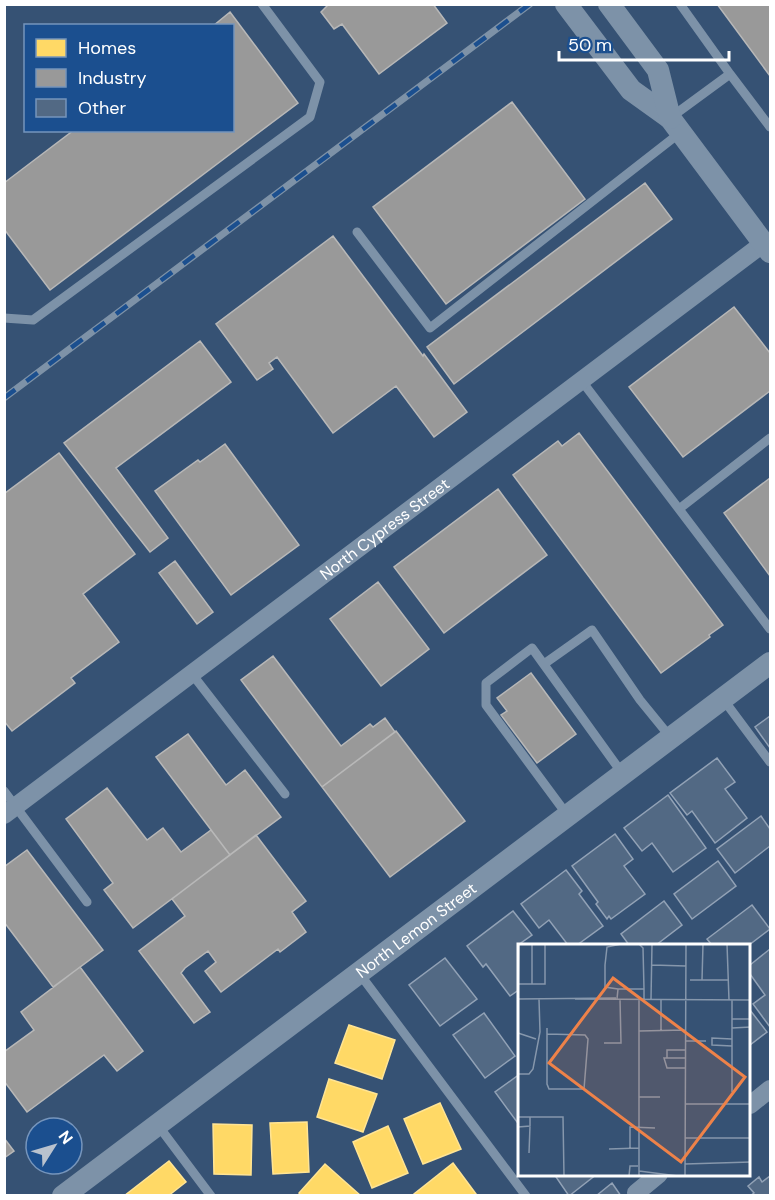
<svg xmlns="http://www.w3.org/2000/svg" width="775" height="1200" viewBox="0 0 775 1200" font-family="'DM Sans',sans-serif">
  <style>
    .homes { fill: #ffd966; stroke: #ffe494; stroke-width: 1.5 }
    .industry { fill: #999; stroke: #b8b8b8; stroke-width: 1.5 }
    .building { fill: #526984; stroke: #92a2b6; stroke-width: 1.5 }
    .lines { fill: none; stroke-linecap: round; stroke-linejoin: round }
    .service { stroke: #7d92a8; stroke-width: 9 }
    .minor { stroke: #7d92a8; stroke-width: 18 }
    .tertiary { stroke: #7d92a8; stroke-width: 22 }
    .rail-casing { stroke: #7e92a7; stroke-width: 7 }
    .rail { stroke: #1b4f8f; stroke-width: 4.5; stroke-dasharray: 14; stroke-linecap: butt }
    .labels { text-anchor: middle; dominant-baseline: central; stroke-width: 6; stroke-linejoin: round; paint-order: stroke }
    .street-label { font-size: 16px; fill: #fff; stroke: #1b4f8f }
    .inset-road { fill: none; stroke: #8697ac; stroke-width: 1.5 }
    .view { fill: #ee8249; fill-opacity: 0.15; stroke: #ee8249; stroke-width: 3 }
    .inset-edge { fill: none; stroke: #fff; stroke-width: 3 }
  </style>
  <rect width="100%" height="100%" fill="#365274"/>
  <path class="homes" d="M349,1025L395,1040L382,1079L335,1063Z
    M329,1079L377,1094L363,1132L317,1117Z
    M440,1103L461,1149L423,1164L404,1119Z
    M307,1122L309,1172L273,1174L270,1123Z
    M213,1124L252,1125L251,1175L214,1174Z
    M388,1126L408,1173L372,1188L353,1142Z
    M169,1161L186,1182L168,1196H124Z
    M453,1163L476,1194L474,1196H415L414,1194Z
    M325,1164L361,1196H301L299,1193Z"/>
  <path class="industry" d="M329,4H433L447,23L379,74L342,24L334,29L321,12Z
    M717,4H770V76Z
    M230,12L298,103L50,290L4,229V183L74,130H232V26H213Z
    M512,102L585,199L446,304L373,207Z
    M645,183L672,219L454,384L427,347Z
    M333,236L423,356L424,354L467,412L434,437L396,386L333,433L277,357L269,363L273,369L257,380L216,324Z
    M734,307L770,353V391L683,457L629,387Z
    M200,341L231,382L116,468L168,538L150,552L64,443Z
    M579,433L723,625L709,635L710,637L661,673L513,475L558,441L562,446Z
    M225,444L299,545L231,595L155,491L198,460L200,462Z
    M59,453L135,554L83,594L119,642L71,678L75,683L12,731L4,721V494Z
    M770,478V576L724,513Z
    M498,489L547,555L444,633L394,567Z
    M175,561L213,612L197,624L159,573Z
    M378,582L429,649L381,686L330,619Z
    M273,656L341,746L370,724L373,727L385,718L395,732L322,787L241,680Z
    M531,673L576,734L537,763L501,715L507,711L497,698Z
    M396,731L465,821L390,877L322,787Z
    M188,734L226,785L245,770L281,817L230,855L156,757Z
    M107,788L147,840L163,828L181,852L211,830L230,855L133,928L104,890L113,883L66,819Z
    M256,835L306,901L292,912L306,932L280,952L278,949L221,992L205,971L216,962L208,951L185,968L181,973L210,1012L194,1023L139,951L185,916L172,899Z
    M27,850L103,950L53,987L4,922V867Z
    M80,967L143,1051L117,1071L104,1055L27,1112L4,1081V1052L34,1030L21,1012Z
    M4,1138L14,1151L4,1158Z"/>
  <path class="building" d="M770,716V748L755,727Z
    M717,758L735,782L725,789L747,818L715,843L692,811L687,815L670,793Z
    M668,795L706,848L673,872L652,843L642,851L624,828Z
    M761,816L770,829V846L735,873L717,849Z
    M615,834L633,859L624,866L645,894L611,919L609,916L607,919L596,904L598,902L572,866Z
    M718,861L736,886L692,919L674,894Z
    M566,870L582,891L579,894L603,926L577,945H568L549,920L539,928L521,904Z
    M664,901L682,925L656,945H629L621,934Z
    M752,905L770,929L749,945H712L707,939Z
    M513,911L532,935L521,943L520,989L510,996L486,964L483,967L467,946Z
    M770,949V1027L753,1004L765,995L750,974V965Z
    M445,958L477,999L440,1026L409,985Z
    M750,1010L767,1032L750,1045Z
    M484,1013L515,1056L485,1078L453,1035Z
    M520,1074V1126L495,1092Z
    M554,1174H597L569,1196Z
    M770,1176V1196H750L754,1193L748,1186L759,1177L762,1182Z
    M612,1183L621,1196H596Z"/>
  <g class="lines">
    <path class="service" d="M680,4L730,74
      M670,118L730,74L770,127
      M357,232L430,328L681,132
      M4,318L33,320L310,117L320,82L262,4
      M581,380L770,629
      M679,509L770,438
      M544,664L592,630L640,700L671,738
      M192,674L285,794
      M723,699L770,762
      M4,791L87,902
      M568,816L486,705V683L532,648L622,773
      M359,973L526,1196
      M157,1124L211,1196"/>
    <g class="minor">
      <path id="s1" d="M4,815L764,243"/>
      <path d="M750,1105L770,1089"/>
      <path d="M636,1193L659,1174"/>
    </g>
    <g class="tertiary">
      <path d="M566,4L631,90L670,118L770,252"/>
      <path d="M609,4L658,70L670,118"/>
      <path id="s2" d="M63,1196L770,663"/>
    </g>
    <defs>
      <path id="rail" d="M4,398L530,4"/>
    </defs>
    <use href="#rail" class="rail-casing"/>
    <use href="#rail" class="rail"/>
  </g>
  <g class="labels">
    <g class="street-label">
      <text stroke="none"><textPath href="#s1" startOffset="476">North Cypress Street</textPath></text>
      <text stroke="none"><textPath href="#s2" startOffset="442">North Lemon Street</textPath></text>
    </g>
  </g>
  <g transform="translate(518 944)">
    <rect width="232" height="232" fill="#365274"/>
    <path class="inset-road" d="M121,0L125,4L126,45M209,0L211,56M134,21L168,22M172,36H210M184,36L185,0M0,40H27V0M14,40V0M100,45L87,43V21L89,3L103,0M0,55L98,54M0,55L1,0M57,55L233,56M99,55L100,45H126V55M121,55V232M133,55L134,0M143,55V86M214,56V148M214,75H233M29,84V140L31,145H66L70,95L67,91L29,90M214,84L233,83M121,87L167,86M0,89L18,95M167,97H188M86,99H103L102,55M214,102L194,101V94L214,95M149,114V106H167M167,114H146L149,124H167M0,130H11L15,125L22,88L21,55M121,153H142M168,160H233M0,173H45L46,232M0,183L12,182V173M167,194H233M112,204V183L137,184M91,205L121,204M11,209L12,182M167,220L233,218M121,227L160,232M111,232L112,222H120M167,232L168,0"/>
    <path class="view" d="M95,34L227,133L163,218L31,119Z"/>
    <rect width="232" height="232" class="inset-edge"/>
  </g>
  <rect width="775" height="1200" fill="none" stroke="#ffffff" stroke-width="12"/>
  <rect x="24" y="24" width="210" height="108" fill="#1b4f8f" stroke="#7695bc" stroke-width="1.5"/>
  <rect x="36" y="39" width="30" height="18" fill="#ffd966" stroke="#7695bc" stroke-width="1.5"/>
  <text x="78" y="54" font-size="18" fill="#ffffff">Homes</text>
  <rect x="36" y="69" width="30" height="18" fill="#999999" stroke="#7695bc" stroke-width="1.5"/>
  <text x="78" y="84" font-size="18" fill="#ffffff">Industry</text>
  <rect x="36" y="99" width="30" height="18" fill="#526984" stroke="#7695bc" stroke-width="1.5"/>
  <text x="78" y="114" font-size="18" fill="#ffffff">Other</text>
  <g transform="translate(54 1146) rotate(53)"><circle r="28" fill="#1b4f8f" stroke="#7695bc" stroke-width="1.5"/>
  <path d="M0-4.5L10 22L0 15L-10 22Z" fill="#b9c2ce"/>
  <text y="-9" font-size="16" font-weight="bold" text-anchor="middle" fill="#ffffff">N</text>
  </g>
  <path d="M559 51v9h170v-9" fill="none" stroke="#ffffff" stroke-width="3"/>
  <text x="568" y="51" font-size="18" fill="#ffffff" stroke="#1b4f8f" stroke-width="4.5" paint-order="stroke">50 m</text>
</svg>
